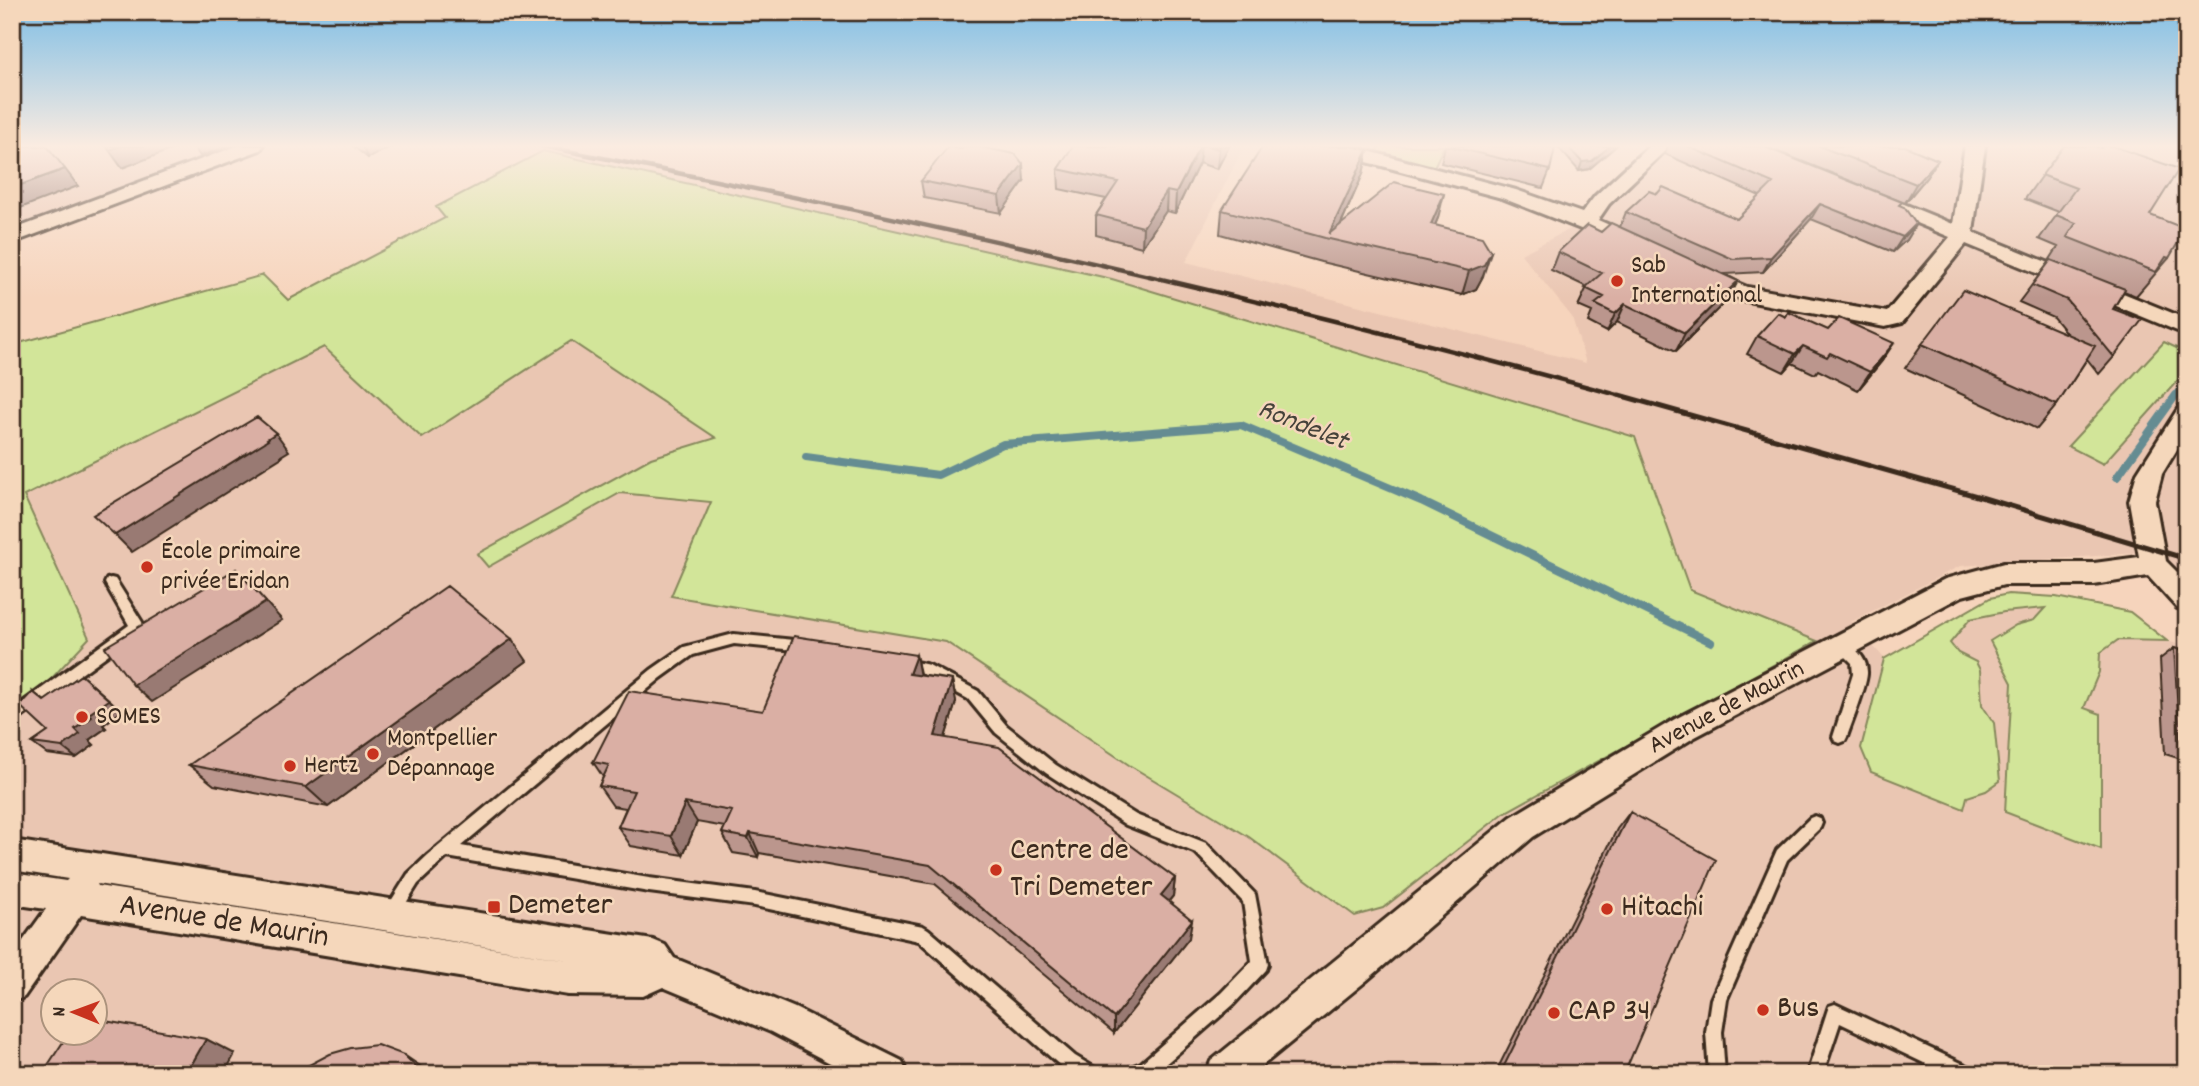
<svg xmlns="http://www.w3.org/2000/svg" width="2199" height="1086" viewBox="0 0 2199 1086" font-family="Dekko,sans-serif">
  <style>
    .built { fill: #eac6b2; fill-rule: evenodd }
    .green { fill: #d2e599; stroke: #86885c; stroke-width: 2 }
    .lines { fill: none; stroke-linecap: round; stroke-linejoin: round }
    .stream-far1 { stroke: #658c92; stroke-width: 6 }
    .stream { stroke: #658c92; stroke-width: 8 }
    .lane-casing { stroke: #3b2a1e; stroke-width: 6 }
    .street-casing { stroke: #3b2a1e; stroke-width: 6 }
    .lane { fill: #f5d7bb; fill-rule: evenodd }
    .street { fill: #f5d7bb; fill-rule: evenodd }
    .rail-far1 { stroke: #3b2a1e; stroke-width: 4.5 }
    .rail { stroke: #3b2a1e; stroke-width: 5 }
    .wall { fill: #bb968d; stroke: #3b2a1e; stroke-width: 2 }
    .shaded-wall { fill: #997a73; stroke: #3b2a1e; stroke-width: 2 }
    .building { fill: #daafa4; stroke: #3b2a1e; stroke-width: 2 }
    .poi-dot { fill: #c8321e; stroke: #f5d7bb; stroke-width: 2.5 }
    .labels { text-anchor: middle; dominant-baseline: central; stroke-width: 5; stroke-linejoin: round; paint-order: stroke }
    .poi-label { font-size: 26px; fill: #3b2a1e; stroke: #f5d7bb; text-anchor: start }
    .street-label { font-size: 26px; fill: #3b2a1e; stroke: #f5d7bb }
    .water-label { font-size: 28px; font-style: italic; fill: #46433b; stroke: #f5d7bb }
    .near-poi-label { font-size: 32px; fill: #3b2a1e; stroke: #f5d7bb; text-anchor: start }
    .near-street-label { font-size: 32px; fill: #3b2a1e; stroke: #f5d7bb }
  </style>
  <rect width="100%" height="100%" fill="#f6d4bc"/>
  <filter id="ink" filterUnits="userSpaceOnUse"><feTurbulence type="fractalNoise" baseFrequency=".0143" numOctaves="2"/><feDisplacementMap in="SourceGraphic" scale="14" xChannelSelector="R" yChannelSelector="G"/><feConvolveMatrix kernelMatrix="1 2 1 2 8 2 1 2 1" color-interpolation-filters="sRGB"/></filter>
  <g filter="url(#ink)">
    <path class="built" d="M12,146H261L12,242Z
      M511,146H1244L1186,262L1586,363L1572,317L1521,254L1586,221L1650,146H2187V586L2168,561L2137,553L1960,566L1851,622L1884,658L1990,598L2008,594L2056,597L2130,612L2167,641L2187,647V1074H12V710L89,638L24,496L324,347L422,438L571,341L716,437L651,458L478,553L488,567L620,493L712,502L671,596L946,642L1129,765L1249,837L1356,915L1383,908L1504,814L1816,642L1690,590L1635,437L1112,279ZM52,992H94V1034H52Z"/>
    <path class="green" d="M1379,146H1444L1434,167L1376,154Z
      M543,151L1112,279L1635,437L1690,590L1817,641L1504,813L1383,908L1355,916L1249,837L1129,765L946,642L671,596L711,502L620,493L488,567L477,554L651,458L716,438L571,341L422,438L324,347L24,496L89,638L40,691L12,710V345L263,275L288,300L445,218L436,207Z
      M2164,342L2187,353V370L2103,464L2068,446Z
      M2008,594L2056,597L2130,612L2167,641L2118,640L2100,653L2099,672L2084,708L2101,714V849L2005,812L2012,683L1990,641L2016,625L2034,620L2045,608L2004,612L1970,619L1950,643L1958,653L1976,662L1980,670L1982,705L1994,723L2000,781L1986,791L1967,797L1964,809L1871,772L1861,748L1884,659L1990,598Z"/>
    <g class="lines">
      <path class="stream-far1" d="M2175,397L2187,380"/>
      <path class="stream" d="M806,457L938,475L1003,444L1241,425L1421,501L1711,642
        M2117,477L2176,395"/>
      <defs>
        <path id="lane" d="M111,578L115,579L142,622L143,626L142,630L12,724V710L129,625L105,583L107,579Z
          M734,634L805,641L810,642L812,646L810,650L805,651L734,644L693,655L661,678L461,846L649,878L755,892L923,926L928,929L1075,1056L1095,1068L1097,1074H1073L1063,1068L919,941L755,906L649,892L447,857L418,884L396,919L391,921L386,919L383,914L386,909L408,874L428,855L651,670L684,647Z
          M1842,641C1855,646 1868,659 1867,674C1866,688 1852,722 1847,737L1845,741L1840,743L1835,741L1833,737L1853,674L1852,663L1835,646L1837,642Z
          M902,659L929,665L978,691L1006,725L1056,765L1136,815L1206,843L1255,894L1268,964L1266,970L1233,1005L1154,1074H1126L1128,1068L1141,1063L1221,993L1252,961L1243,902L1196,853L1126,825L1046,773L996,733L968,699L922,674L897,669L895,665L897,661Z
          M1815,816L1820,818L1822,823L1820,828L1787,860L1727,999L1722,1032L1725,1074H1709L1706,1032L1711,999L1777,850L1810,818Z
          M1835,1004L1972,1068L1974,1074H1947L1840,1023L1823,1074H1807L1827,1012L1829,1006Z"/>
        <path id="street" d="M237,146H263L260,150L12,243V230Z
          M1319,146H1349L1516,190L1582,213L1595,196L1649,146H1670L1609,204L1598,220L1641,239L1644,244L1641,249L1634,250L1502,198L1322,150Z
          M1965,146H1985L1973,232L2187,319V335L1966,244L1902,323L1885,327L1742,300L1693,280L1690,275L1693,270L1701,268L1747,287L1887,312L1950,237L1868,203L1865,199L1868,195H1882L1953,224Z
          M2187,405V433L2162,474L2155,501L2166,561L2187,582V611L2177,608L2148,576L2094,585H2004L1962,596L1695,737L1533,837L1366,981L1252,1074H1206L1211,1061L1511,817L1675,719L1945,579L2004,563H2094L2139,557L2129,501L2137,473L2179,407Z
          M12,840L653,940L665,945L674,958L795,1008L902,1061L907,1074H851L771,1032L663,987L643,996L568,995L81,915L24,997L12,1002V956L46,909L12,904V873L66,881L68,879L12,870ZM97,884L575,961L98,886Z"/>
      </defs>
      <use href="#lane" class="lane-casing"/>
      <use href="#street" class="street-casing"/>
      <use href="#lane" class="lane"/>
      <use href="#street" class="street"/>
      <path class="rail-far1" d="M542,146C906,217 1268,299 1625,397"/>
      <path class="rail" d="M1619,395L1984,498L2187,559"/>
    </g>
    <path class="wall" d="M353,146H392L368,158Z
      M1073,146H1229L1217,169L1199,163L1175,213L1166,211L1142,247L1096,235V215L1106,199L1059,189L1058,169Z
      M1445,146H1547L1550,170L1543,188L1441,163Z
      M1557,146H1616L1589,169L1579,171Z
      M1668,146H1762L1900,205L1906,240L1893,252L1811,219L1763,272L1725,274L1738,281L1729,298L1676,351L1617,322L1607,332L1588,322L1592,312L1578,306L1587,287L1551,270L1558,252L1601,232L1620,227L1626,212L1737,219L1760,196L1665,154Z
      M1764,146H1905L1938,160L1926,178L1905,203Z
      M1368,150L1363,174L1340,226L1438,218L1435,225L1483,276L1476,289L1462,295L1321,262L1220,234L1222,210Z
      M2042,175L2150,215L2169,258L2136,296L2124,291L2113,309L2114,357L2099,374L2087,359L2057,405L2037,429L1905,368L1922,344L2067,334L2053,317L2019,302L2050,261H2049L2058,247L2039,239L2059,212L2025,199Z
      M921,181H1024L1001,213L924,198Z
      M1757,336L1882,361L1858,390L1818,370L1815,374L1792,363L1784,372L1747,354Z
      M2174,648L2187,652V761L2165,754L2160,659Z
      M916,655L920,675L952,680L956,702L945,738L1175,878L1173,896L1168,902L1189,938L1114,1033L935,884L759,853L758,857L733,853L722,833L725,827L697,822L683,855L631,846L618,827L626,808L613,806L599,786L603,777L593,762L763,711Z
      M527,661L328,807L214,785L189,765Z
      M81,675L122,711L103,725L106,728L89,740L94,745L76,758L47,754L32,743L48,732L33,692L45,701Z
      M1630,812L1624,1074H1495L1617,829Z"/>
    <path class="shaded-wall" d="M121,146H181L122,168L109,150Z
      M193,146H230L200,156Z
      M364,146H392L368,158L362,147Z
      M1200,146H1201L1199,163L1175,213L1176,193Z
      M1221,146H1229L1217,169L1219,149Z
      M1610,146H1616L1589,169L1579,171L1582,162Z
      M1368,150L1363,174L1334,239L1329,234Z
      M1938,160L1926,178L1905,203L1916,184Z
      M1023,164L1024,181L1001,213L999,196Z
      M65,169L78,186L15,210L12,206V188Z
      M1167,191L1166,211L1142,247L1143,227Z
      M1444,194L1438,218L1425,249L1431,224Z
      M1820,204L1811,219L1763,272L1771,257Z
      M1916,224L1906,240L1893,252L1903,237Z
      M1491,252L1483,276L1476,289L1462,295L1469,271Z
      M1738,281L1729,298L1676,351L1685,333Z
      M1625,304L1617,322L1607,332L1615,314Z
      M1894,343L1882,361L1858,390L1870,372Z
      M1803,346L1792,363L1784,372L1795,354Z
      M276,433L289,451L281,456L282,457L132,552L115,535Z
      M236,569L282,620L152,702L133,685Z
      M512,639L527,661L328,807L306,787Z
      M916,655L920,677L909,674Z
      M81,675L122,711L103,725L106,728L89,740L94,745L76,758L62,747L75,729Z
      M952,680L956,702L939,757L935,736Z
      M685,803L697,822L683,855L671,836Z
      M750,833L759,853L758,857L748,838Z
      M1175,878L1173,896L1159,913L1161,895Z
      M1192,920L1189,938L1114,1033V1018Z
      M206,1039L235,1054L224,1074H186Z
      M404,1055L426,1070L430,1074H422Z"/>
    <path class="building" d="M20,146H47L65,169L12,188V148Z
      M106,146H121L109,150Z
      M967,146H975L1015,154L1023,164L999,196L921,181L948,147L961,149Z
      M1073,146H1200L1176,193L1167,191L1143,227L1096,215L1118,182L1058,169Z
      M1208,146H1221L1219,149Z
      M1263,146H1351L1368,150L1329,234L1394,182L1444,194L1431,224L1482,237L1491,252L1484,265L1469,271L1325,238L1222,210Z
      M1448,146H1547L1555,148L1550,170Z
      M1567,146H1610L1592,161L1582,162Z
      M1687,146H1762L1902,202L1899,205L1904,207L1916,224L1903,237L1820,204L1771,257L1733,259L1626,212L1649,191L1657,194L1663,187L1737,219L1773,183Z
      M1819,146H1905L1938,160L1916,184Z
      M2064,146H2093L2101,148L2104,146H2113L2179,169L2150,215L2186,229L2169,258L2166,257L2156,272L2067,237L2076,223L2056,215L2076,188L2042,175Z
      M1611,223L1738,281L1685,333L1625,304L1615,314L1595,304L1604,297L1585,288L1602,273L1558,252L1587,225L1601,232Z
      M2051,260L2125,289L2113,309L2142,320L2114,357L2067,300L2032,285Z
      M1963,290L2095,346L2057,405L1922,344Z
      M1788,312L1828,330L1839,318L1894,343L1870,372L1830,353L1827,357L1803,346L1795,354L1757,336L1778,313L1786,317Z
      M257,417L276,433L267,439L268,440L115,535L93,515Z
      M236,569L266,602L133,685L105,647Z
      M447,586L512,639L306,787L189,765Z
      M794,636L916,655L909,674L952,680L935,736L999,747L1175,878L1161,895L1192,920L1114,1018L930,865L750,833L748,838L722,833L732,811L685,803L671,836L618,827L634,791L599,786L609,765L593,762L629,691L763,711Z
      M2174,648L2187,652V745L2180,743Z
      M81,675L109,700L89,714L92,717L75,729L80,734L62,747L32,743L48,732L20,706L33,692L44,701Z
      M1630,812L1716,860L1624,1074H1500Z
      M94,1019L206,1039L186,1074H42L69,1033H94Z
      M377,1045L404,1055L421,1072L422,1074H296L307,1066L330,1054L351,1048Z
      M1486,1068L1494,1074H1483Z"/>
  </g>
  <linearGradient id="sky" x2="0" y2="1"><stop stop-color="#7fbee5"/><stop offset="0.49" stop-color="#fbece1"/><stop offset="1" stop-color="#fbece1" stop-opacity="0"/></linearGradient>
  <rect width="2199" height="298" fill="url(#sky)"/>
  <g class="poi-dot">
    <circle cx="1617" cy="281" r="7"/>
    <circle cx="147" cy="567" r="7"/>
    <circle cx="82" cy="717" r="7"/>
    <circle cx="373" cy="754" r="7"/>
    <circle cx="290" cy="766" r="7"/>
    <circle cx="996" cy="870" r="7"/>
    <rect x="487" y="900" width="14" height="14" rx="3.5"/>
    <circle cx="1607" cy="909" r="7"/>
    <circle cx="1763" cy="1010" r="7"/>
    <circle cx="1554" cy="1013" r="7"/>
  </g>
  <g class="labels">
    <g class="poi-label">
      <text x="1631" y="266">Sab<tspan x="1631" dy="30">International</tspan></text>
      <text x="161" y="552">École primaire<tspan x="161" dy="30">privée Eridan</tspan></text>
      <text x="96" y="717">SOMES</text>
      <text x="387" y="739">Montpellier<tspan x="387" dy="30">Dépannage</tspan></text>
      <text x="304" y="766">Hertz</text>
    </g>
    <g class="street-label">
      <text transform="translate(1727 708) rotate(-28)">Avenue de Maurin</text>
    </g>
    <g class="water-label">
      <text transform="translate(1302 427) rotate(22)">Rondelet</text>
    </g>
    <g class="near-poi-label">
      <text x="1010" y="852">Centre de<tspan x="1010" dy="37">Tri Demeter</tspan></text>
      <text x="508" y="907">Demeter</text>
      <text x="1621" y="909">Hitachi</text>
      <text x="1777" y="1010">Bus</text>
      <text x="1568" y="1013">CAP 34</text>
    </g>
    <g class="near-street-label">
      <text transform="translate(224 923) rotate(9)">Avenue de Maurin</text>
    </g>
  </g>
  <rect width="2199" height="1086" fill="none" stroke="#f5d7bb" stroke-width="42"/>
  <rect x="21" y="21" width="2157" height="1044" fill="none" stroke="#3b2a1e" stroke-width="2.5" filter="url(#ink)"/>
  <g transform="translate(74 1012) rotate(271)"><circle r="33" fill="#f5d7bb" stroke="#ab927c" stroke-width="2"/>
  <path d="M0-5L12 26L0 18L-12 26Z" fill="#c8321e"/>
  <text y="-10" font-size="19" font-weight="bold" text-anchor="middle" fill="#3b2a1e">N</text>
  </g>
</svg>
